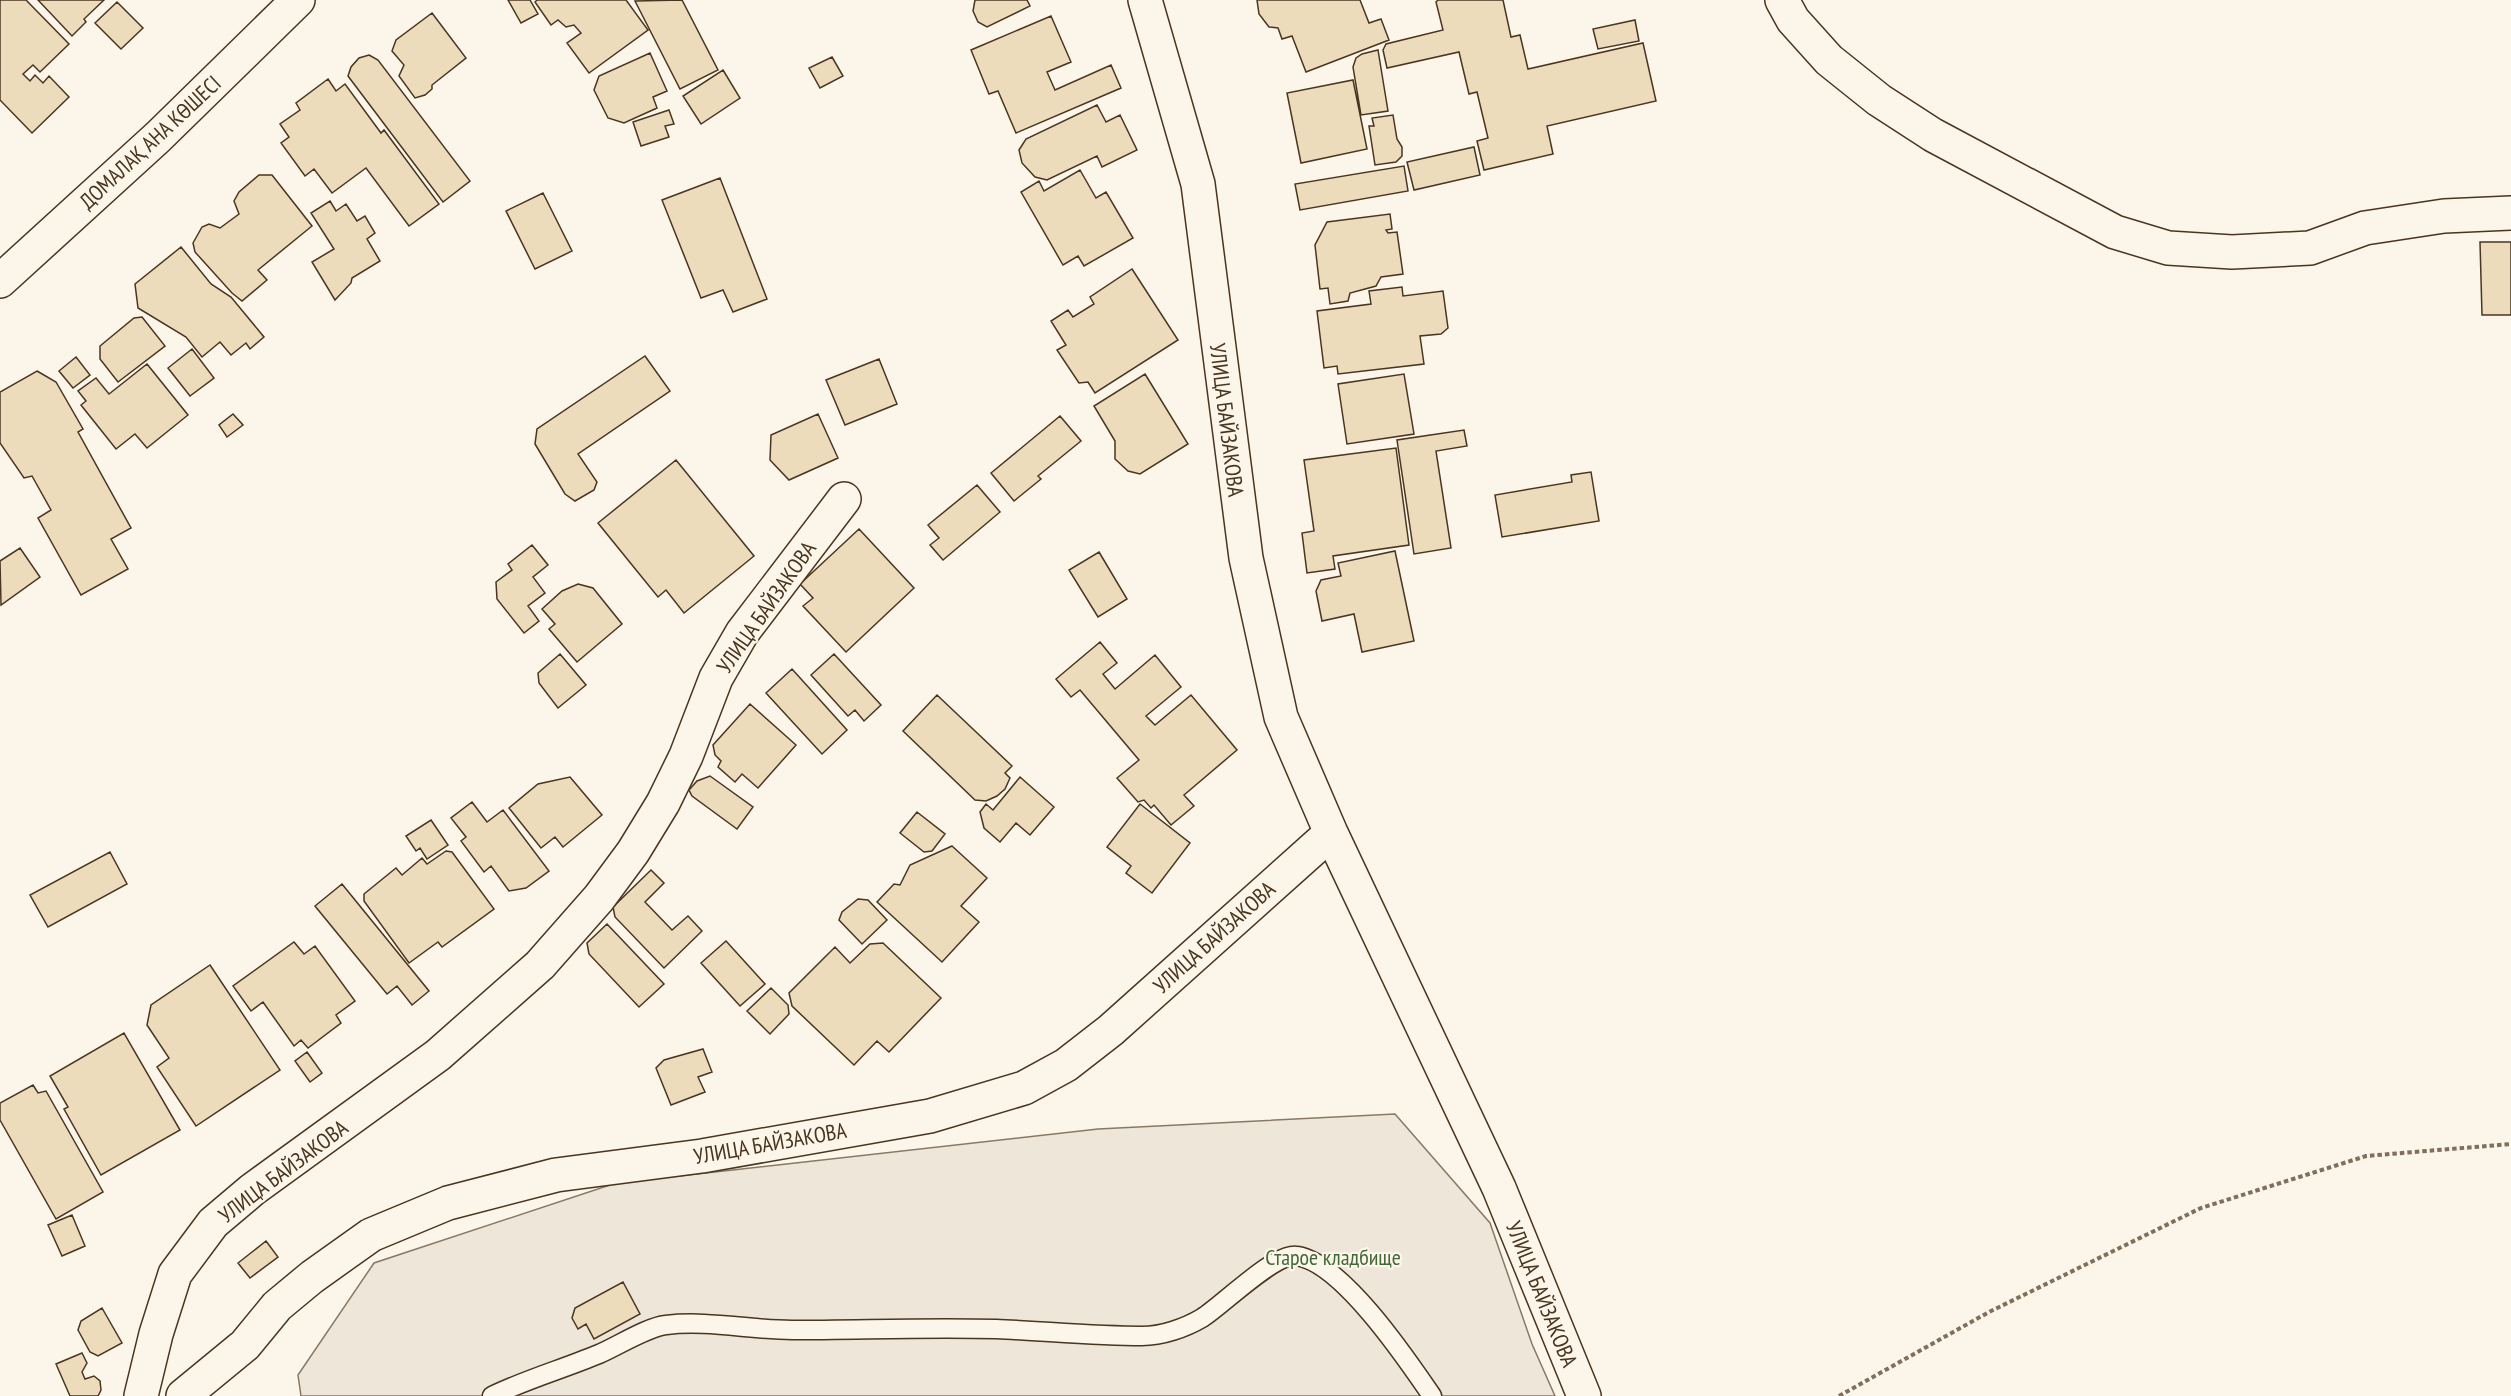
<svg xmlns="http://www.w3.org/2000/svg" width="2511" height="1396" viewBox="0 0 2511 1396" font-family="'PT Sans Narrow',sans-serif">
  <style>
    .green { fill: #ede6d9; stroke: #887966; stroke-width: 1.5 }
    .building { fill: #ecdcbc; stroke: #4a3520; stroke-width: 1.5 }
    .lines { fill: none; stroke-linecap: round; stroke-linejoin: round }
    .lane-casing { stroke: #4a3520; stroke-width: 21 }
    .street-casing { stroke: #4a3520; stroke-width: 36 }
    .path { stroke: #7f6f5c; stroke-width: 4; stroke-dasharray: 4.5 3; stroke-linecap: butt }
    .lane { stroke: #fbf6e9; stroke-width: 18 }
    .street { stroke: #fbf6e9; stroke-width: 33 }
    .labels { text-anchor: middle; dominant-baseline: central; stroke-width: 4.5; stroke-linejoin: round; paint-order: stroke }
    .street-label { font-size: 22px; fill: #4a3520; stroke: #fbf6e9 }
    .park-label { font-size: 22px; fill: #436837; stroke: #fbf6e9 }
  </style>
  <rect width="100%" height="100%" fill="#fbf6e9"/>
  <path class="green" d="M1395,1114L1490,1223L1532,1344L1555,1396H301L298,1375L374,1263L616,1183L1098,1129Z"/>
  <path class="building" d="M0,0H26L69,44L40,72L33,65L23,74L30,81L35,75L43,83L49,76L69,97L32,133L0,100Z
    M38,0H104L84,19L86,22L72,36Z
    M508,0H530L538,14L521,23Z
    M537,0H626L648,30L589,73L567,43L581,33L574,25L566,27L558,20L551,25L535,2Z
    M682,0L718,70L680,89L635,1Z
    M1027,0L1030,6L987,27L978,22L973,11L975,0Z
    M1257,0H1360L1369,23L1381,19L1389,40L1306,72L1292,36L1282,39L1278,28L1269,27L1259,14Z
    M1438,0H1503L1511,37L1520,35L1528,69L1643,43L1656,101L1547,126L1553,154L1484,170L1477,141L1488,138L1477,92L1469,94L1459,52L1387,68L1383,50L1386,44L1443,30L1436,2Z
    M117,2L143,28L121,49L95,23Z
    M432,13L466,58L432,85V89L425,95L415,98L399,76L404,65L392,51L396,40Z
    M1051,16L1071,62L1047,72L1055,90L1111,65L1121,88L1016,133L998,91L989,94L971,50Z
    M1635,20L1639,41L1598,49L1593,29Z
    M1378,50L1388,111L1361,115L1353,67L1356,58L1362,54Z
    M650,53L667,91L653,97L657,108L624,123L608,118L594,90L599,76Z
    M369,55L378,60L470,181L443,202L348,76L351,67L359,58Z
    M832,57L843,76L820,88L809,68Z
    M723,70L740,98L701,124L683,96Z
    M328,79L336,91L345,84L381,133L384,130L439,204L409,226L366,168L332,193L314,169L305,176L281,143L289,137L280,124L300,110L296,103Z
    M1353,80L1367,149L1301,163L1287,93Z
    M1097,105L1106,122L1120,115L1137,150L1102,167L1097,156L1047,180L1035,177L1022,163L1019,150L1026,139Z
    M669,110L674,124L665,126L669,137L641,146L633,122Z
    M1393,115L1397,139L1402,147V156L1396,162L1375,165L1369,126H1374L1372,118Z
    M1474,147L1480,175L1414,190L1407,162Z
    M1404,166L1408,191L1300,210L1295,184Z
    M1080,170L1096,198L1106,192L1133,238L1084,266L1078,256L1063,265L1021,192L1039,181L1044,191Z
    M259,175H272L312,226L258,270L267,280L242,301L232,293L195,252L193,243L202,227L209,224L220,228L239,214L234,201L239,192Z
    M720,178L767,299L733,312L723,290L701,298L662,200Z
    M543,193L572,251L535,269L506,211Z
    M330,201L336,211L346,204L357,221L365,216L375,233L367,239L380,261L352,278L351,283L335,300L312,262L334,249L311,213Z
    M1390,214L1392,229L1386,230L1388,233L1397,232L1403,274L1381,277L1376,286L1350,293L1348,301L1330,304L1328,288L1320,289L1315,245L1327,222Z
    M2480,242H2511V315H2482Z
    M181,247L211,284L231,297L264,337L250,349L246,343L231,355L220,342L202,357L186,337L138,308L135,284Z
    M1132,269L1178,340L1095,393L1088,382L1079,383L1057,350L1066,345L1051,321L1068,310L1073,317L1094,304L1090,297Z
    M1402,287L1403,296L1443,291L1448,328L1441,334L1420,336L1424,364L1338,374L1337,366L1324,368L1317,311L1371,304L1369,291Z
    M142,317L165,346L118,382L100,359V346L134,318Z
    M192,349L214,378L190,396L168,368Z
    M645,356L670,391L578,454L597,482L594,490L575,501L565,494L535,444L537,429Z
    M76,357L90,375L73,388L59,371Z
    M879,359L897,404L845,425L826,380Z
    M147,364L188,415L147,448L135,434L116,449L81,405L86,401L78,391L96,378L109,394Z
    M37,371L56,382L83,429L78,432L131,528L111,539L128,569L81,595L38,518L51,510L32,476L24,478L0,443V392Z
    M1145,374L1188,444L1140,474L1128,471L1115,459V441L1094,406Z
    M1404,374L1414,434L1347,444L1338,384Z
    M233,414L243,425L227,437L219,425Z
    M818,414L838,458L789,480L770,460L771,435Z
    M1060,416L1081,441L1038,476L1041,479L1014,501L991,473Z
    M1464,430L1467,446L1436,451L1451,548L1414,554L1397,440Z
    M1396,448L1409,545L1333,556L1335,569L1307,573L1302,533L1314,531L1304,460Z
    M676,460L754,556L684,613L666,590L658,597L598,523Z
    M1591,472L1599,521L1502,537L1495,495L1572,482L1571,475Z
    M977,485L1000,512L943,560L930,545L939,538L928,525Z
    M859,529L914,588L846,652L803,606L813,598L800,584Z
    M532,545L548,565L533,577L545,593L528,606L539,621L524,633L497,599L496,582L512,570L508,564Z
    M20,548L40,577L1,605L0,561Z
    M1395,551L1414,641L1362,652L1354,614L1322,621L1316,591L1321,580L1341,576L1338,563Z
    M1099,552L1127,599L1098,617L1069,570Z
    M578,584L593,588L622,624L577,662L549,629L555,624L542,609L562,591Z
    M1100,642L1117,663L1103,674L1115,689L1155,655L1181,687L1146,716L1155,725L1191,695L1237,750L1184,795L1194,806L1171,825L1154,805L1151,808L1144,800L1138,802L1117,778L1139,760L1080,690L1071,697L1056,679Z
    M560,654L586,685L558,708L539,683L538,673Z
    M834,654L881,705L864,721L855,710L848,716L811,675Z
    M792,669L847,730L822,754L766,693Z
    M937,695L1012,766L1005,773L1010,778L1005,789L997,796L986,801L975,800L903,731Z
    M750,704L796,745L758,788L742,774L735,782L718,767L721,761L715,755L713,745Z
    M710,776L753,807L737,829L692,796L689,790L697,781Z
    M570,777L602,815L563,847L555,837L541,848L509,808L538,784Z
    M1020,777L1054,807L1030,835L1016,823L1000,842L984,828L980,812L986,804L993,810Z
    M472,802L487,822L503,810L549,871L526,888L509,891L491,866L484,872L461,841L466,837L451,818Z
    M1140,804L1190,843L1152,893L1126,873L1131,866L1107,847Z
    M917,812L945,834L932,851L924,852L900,833Z
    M431,820L448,845L427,859L420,848L416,851L406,836Z
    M952,846L987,878L961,906L979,922L942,962L877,902L894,884L900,885L910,865Z
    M446,851L452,852L494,909L442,947L438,942L409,963L364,901V894L396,868L402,875L422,858L427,864Z
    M110,852L127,884L48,927L30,895Z
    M651,870L664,883L645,902L672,930L688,916L702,931L664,968L615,917L613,907Z
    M342,884L429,991L412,1005L397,986L387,994L315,906Z
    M858,899L868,900L887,920L862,944L839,920L842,912Z
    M607,924L664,984L639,1007L589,954L587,943Z
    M726,941L765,984L740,1006L701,963Z
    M294,942L304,954L315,946L355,1001L336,1015L341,1023L308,1048L301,1040L294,1046L263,1002L251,1011L233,986Z
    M883,943L941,998L889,1052L877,1041L854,1065L792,1006L789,993L835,947L850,963L870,944Z
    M210,965L280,1070L196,1126L157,1067L169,1058L147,1025L151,1005Z
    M771,988L788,1005L789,1014L770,1034L747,1011Z
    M124,1033L180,1130L101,1175L64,1109L68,1107L50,1076Z
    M703,1049L712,1072L698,1077L705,1092L671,1105L656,1068L664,1060Z
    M307,1052L322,1073L310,1082L295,1061Z
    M33,1085L38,1093L46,1091L103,1192L56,1219L0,1120V1103Z
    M72,1215L85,1246L62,1256L48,1225Z
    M266,1241L278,1257L250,1278L238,1263Z
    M623,1282L640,1314L594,1339L586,1324L578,1329L572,1318L575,1308Z
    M102,1308L122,1343L98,1356L90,1352L78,1330L81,1321Z
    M82,1353L87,1363L82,1372L85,1379L94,1376L100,1381L101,1390L98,1396H70L56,1364Z"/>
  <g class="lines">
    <defs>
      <path id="lane" d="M492,1396C527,1379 563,1369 599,1354C618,1346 647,1327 666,1325C708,1320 750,1330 792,1330C860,1330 928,1327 996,1329C1044,1331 1094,1336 1142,1336C1162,1336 1185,1328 1202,1318C1223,1305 1275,1252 1297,1256C1342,1263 1406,1358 1432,1396"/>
      <path id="street" d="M1145,0L1198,184L1246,558L1281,717L1331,833L1499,1188L1584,1396
        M1782,0L1793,20L1829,60L1879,100L1933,135L2115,232L2168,248L2232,252L2310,248L2365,228L2444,216L2511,213
        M0,281L158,137L298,0
        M141,1396L156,1334L175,1274L213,1223L252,1190L438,1055L540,965L599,898L633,852L663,803L686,756L716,678L742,633L844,499
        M183,1396L245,1345L277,1306L312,1277L371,1235L448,1203L556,1175L702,1156L930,1116L1024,1088L1066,1065L1111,1030L1331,833"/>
    </defs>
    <use href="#lane" class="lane-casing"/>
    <use href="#street" class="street-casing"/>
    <path class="path" d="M1839,1396L1989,1312L2201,1208L2366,1156L2511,1144"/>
    <use href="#lane" class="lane"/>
    <use href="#street" class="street"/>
  </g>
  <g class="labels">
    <g class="street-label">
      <text transform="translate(150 142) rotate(-43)">ДОМАЛАҚ АНА КӨШЕСІ</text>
      <text transform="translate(1227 420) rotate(83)">УЛИЦА БАЙЗАКОВА</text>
      <text transform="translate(766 607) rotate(-55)">УЛИЦА БАЙЗАКОВА</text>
      <text transform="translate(1214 937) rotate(-42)">УЛИЦА БАЙЗАКОВА</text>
      <text transform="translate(770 1143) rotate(-10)">УЛИЦА БАЙЗАКОВА</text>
      <text transform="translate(283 1171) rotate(-37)">УЛИЦА БАЙЗАКОВА</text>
      <text transform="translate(1542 1294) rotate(68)">УЛИЦА БАЙЗАКОВА</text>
    </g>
    <g class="park-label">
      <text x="1333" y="1257">Старое кладбище</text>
    </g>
  </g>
</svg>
